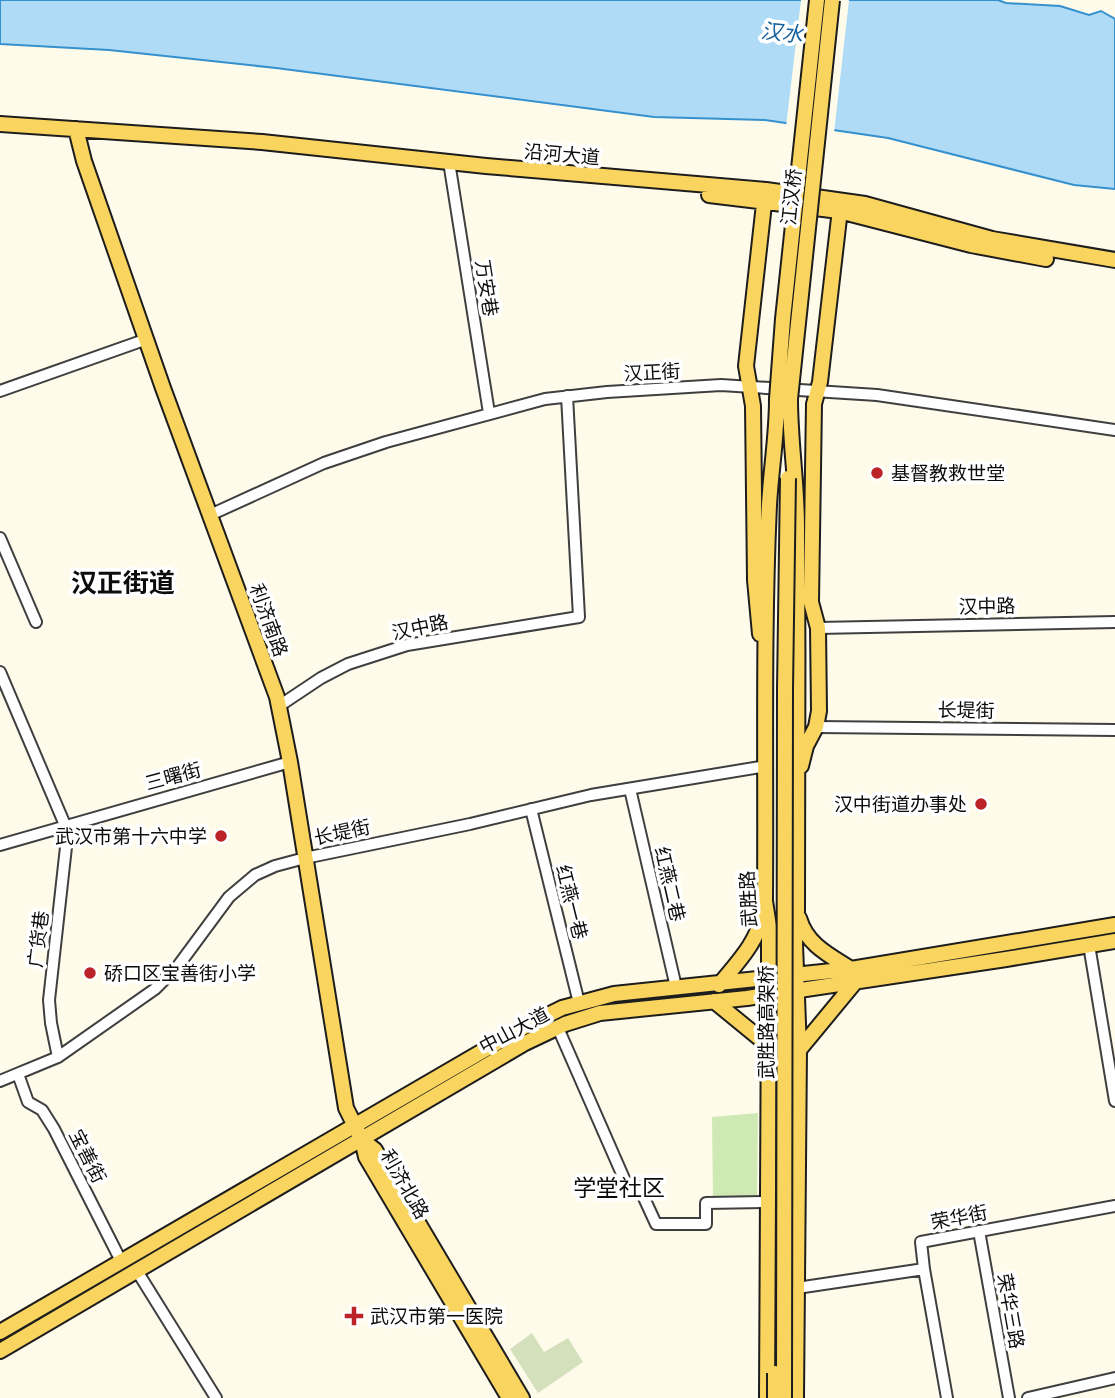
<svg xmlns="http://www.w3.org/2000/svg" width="1115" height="1398" viewBox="0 0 1115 1398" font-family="'IBM Plex Serif','Noto Sans SC',serif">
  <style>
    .green { fill: #cfe9b4 }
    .cemetery { fill: #d4e0bc }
    .water { fill: #afdbf6; stroke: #3590ce; stroke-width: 2 }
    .pier { fill: #fffbea }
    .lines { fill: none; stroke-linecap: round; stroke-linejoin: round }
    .minor-casing { stroke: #3f3f3f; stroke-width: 14 }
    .major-casing { stroke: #1d1d1d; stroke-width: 18 }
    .minor { stroke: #fff; stroke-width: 10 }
    .major { stroke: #f9d560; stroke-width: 14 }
    .major-bridge-casing { stroke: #1d1d1d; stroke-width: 18; stroke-linecap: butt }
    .major-bridge { stroke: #f9d560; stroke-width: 14 }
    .poi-dot { fill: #bc2329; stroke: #fff; stroke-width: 2.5 }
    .labels { text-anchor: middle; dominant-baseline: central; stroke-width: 7; stroke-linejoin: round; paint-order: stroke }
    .street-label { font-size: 19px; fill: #0c0c0c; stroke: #fff }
    .poi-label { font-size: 19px; fill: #0c0c0c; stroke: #fff; text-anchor: start }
    .water-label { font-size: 21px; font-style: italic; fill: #15619d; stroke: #fff }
    .quarter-label { font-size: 23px; fill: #0c0c0c; stroke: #fff }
    .district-label { font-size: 26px; font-weight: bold; fill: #0c0c0c; stroke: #fff }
  </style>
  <rect width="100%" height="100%" fill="#fffbea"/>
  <path class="green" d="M758,1113L757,1198L713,1200L712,1117Z"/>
  <path class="cemetery" d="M532,1333L544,1352L568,1338L583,1362L538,1393L510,1349Z"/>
  <path class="water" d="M0,0H998L1006,3L1060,6L1089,15L1101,11L1115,19V189L1074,185L888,138L765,120L654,117L276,68L109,50L0,44Z"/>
  <path class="pier" d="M801,0H849L834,133L786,127Z"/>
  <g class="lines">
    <defs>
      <path id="minor" d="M450,168L489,413
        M0,391L147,339
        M210,515L324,463L386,442L545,399L607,392L721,385L877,395L1115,430
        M0,538L36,622
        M818,628L1115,622
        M0,672L65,825L67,838L49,1000L51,1023L58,1057
        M279,706L321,678L348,664L407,645L579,617L567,396
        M816,727L1115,730
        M630,789L676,987
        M531,809L579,1003
        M0,845L290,762
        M1089,945L1115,1101
        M558,1028L629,1190L639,1187L656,1224H706V1203L768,1202
        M18,1074L28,1102L42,1110L54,1129L121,1261
        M0,1081L58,1057L155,989L178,966L229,897L255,875L275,866L305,858L470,824L591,795L766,766
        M979,1231L1009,1398
        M924,1269L947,1398
        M137,1271L216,1398
        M797,1288L924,1269L921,1242L1115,1206
        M1028,1398L1115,1378"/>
      <path id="major" d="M0,124L262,142L486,166L766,190L865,204L992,239L1115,260
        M76,129L84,161L163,388L277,697L290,762L346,1108L362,1140L366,1157L509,1398
        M709,195L839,211L971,245L1046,259
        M790,399C790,442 797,484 797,527C798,655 797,783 797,911L795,944L799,1050L796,1398
        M760,634L755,580L753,406L746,366L765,195
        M801,766L806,746L816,727L819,711L818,628L811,602L814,404L820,382L841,201
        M799,918C807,945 829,955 851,969
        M719,985C737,963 758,942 763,913
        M714,1001L769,1046
        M799,1050L856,981
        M362,1140L375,1150L522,1398
        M0,1332L524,1027L562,1008L614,994L851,969L1115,925
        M0,1351L525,1043L565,1024L600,1013L747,998L1006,959L1115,941
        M767,1398L769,994V926L765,901C766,769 763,637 769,505C771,470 777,435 777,399"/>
    </defs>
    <use href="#minor" class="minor-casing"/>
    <use href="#major" class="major-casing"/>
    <use href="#minor" class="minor"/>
    <use href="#major" class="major"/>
    <defs>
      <path id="major-bridge" d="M777,399L783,319L817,0
        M790,399L832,0
        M775,1398V1373
        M784,1398L785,689L788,478"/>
    </defs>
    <use href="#major-bridge" class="major-bridge-casing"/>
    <use href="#major-bridge" class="major-bridge"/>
  </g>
  <g class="poi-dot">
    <circle cx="877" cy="473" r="7"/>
    <circle cx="981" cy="804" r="7"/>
    <circle cx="221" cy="836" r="7"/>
    <circle cx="90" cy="973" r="7"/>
    <path d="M350.5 1305.5h7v7h7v7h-7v7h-7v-7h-7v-7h7z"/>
  </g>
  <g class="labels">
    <g class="street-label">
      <text transform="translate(562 154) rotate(5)">沿河大道</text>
      <text transform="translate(791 197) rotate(-84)">江汉桥</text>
      <text transform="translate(487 288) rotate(81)">万安巷</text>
      <text transform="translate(652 372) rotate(-3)">汉正街</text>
      <text transform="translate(987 606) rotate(-1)">汉中路</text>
      <text transform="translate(269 620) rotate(70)">利济南路</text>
      <text transform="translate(420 627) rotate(-12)">汉中路</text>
      <text transform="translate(966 710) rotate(1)">长堤街</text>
      <text transform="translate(173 776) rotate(-15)">三曙街</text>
      <text transform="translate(342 832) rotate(-12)">长堤街</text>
      <text transform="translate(670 884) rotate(77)">红燕二巷</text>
      <text transform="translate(748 899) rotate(-93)">武胜路</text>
      <text transform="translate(572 902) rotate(76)">红燕一巷</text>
      <text transform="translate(38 939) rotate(-83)">广货巷</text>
      <text transform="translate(766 1022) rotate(-90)">武胜路高架桥</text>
      <text transform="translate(514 1030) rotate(-28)">中山大道</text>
      <text transform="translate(88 1156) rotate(63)">宝善街</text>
      <text transform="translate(405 1184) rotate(60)">利济北路</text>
      <text transform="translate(959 1217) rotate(-11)">荣华街</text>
      <text transform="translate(1011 1311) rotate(80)">荣华三路</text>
    </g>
    <g class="poi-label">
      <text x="891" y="473">基督教救世堂</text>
      <text x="967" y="804" text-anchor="end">汉中街道办事处</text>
      <text x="207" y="836" text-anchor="end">武汉市第十六中学</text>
      <text x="104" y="973">硚口区宝善街小学</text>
      <text x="370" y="1316">武汉市第一医院</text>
    </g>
    <g class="water-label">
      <text transform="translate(782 32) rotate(6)">汉水</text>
    </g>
    <g class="quarter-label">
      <text x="619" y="1187">学堂社区</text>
    </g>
    <g class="district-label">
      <text x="123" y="582">汉正街道</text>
    </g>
  </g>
</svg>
